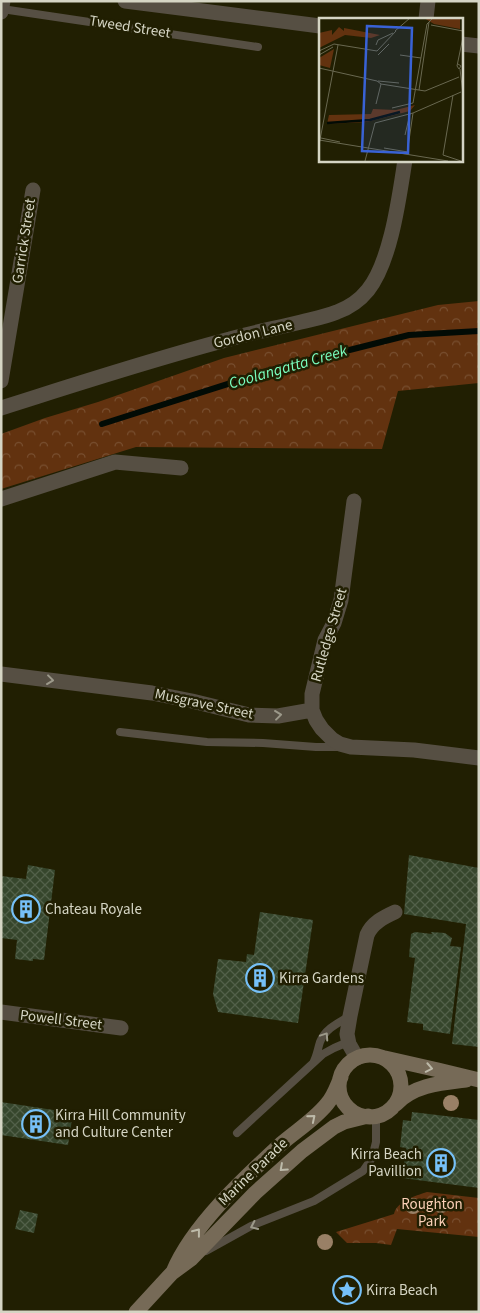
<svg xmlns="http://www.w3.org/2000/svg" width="480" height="1313" viewBox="0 0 480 1313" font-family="'Source Sans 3',sans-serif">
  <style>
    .park { fill: url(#park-crowns) }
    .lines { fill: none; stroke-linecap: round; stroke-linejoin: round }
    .stream { stroke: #020b05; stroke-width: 6 }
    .building { fill: url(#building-cross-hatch) }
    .lane { stroke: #564f43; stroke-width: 8 }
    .street { stroke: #564f43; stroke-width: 15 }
    .secondary { stroke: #766a57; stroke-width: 15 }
    .tree { fill: #998066 }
    .oneway { stroke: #9c998a }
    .oneway2 { stroke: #bdbaa9 }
    .labels { text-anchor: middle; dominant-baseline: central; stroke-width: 5; stroke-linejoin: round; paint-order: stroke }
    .street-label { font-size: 15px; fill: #d5d5c4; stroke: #211f02 }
    .poi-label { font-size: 15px; fill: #d5d5c4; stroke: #211f02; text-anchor: start }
    .park-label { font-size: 15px; fill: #fbd0b7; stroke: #211f02 }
    .water-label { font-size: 16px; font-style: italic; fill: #79fdbe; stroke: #211f02 }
    .inset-river { fill: none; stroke: #020b05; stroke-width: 2.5 }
    .inset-road { fill: none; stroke: #696850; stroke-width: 1 }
    .view { fill: #3962d5; fill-opacity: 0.15; stroke: #3962d5; stroke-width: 2.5 }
    .inset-edge { fill: none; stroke: #d5d5c4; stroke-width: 2.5 }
  </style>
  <defs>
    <pattern id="park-crowns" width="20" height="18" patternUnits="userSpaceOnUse" patternTransform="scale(1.25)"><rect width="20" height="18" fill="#62320f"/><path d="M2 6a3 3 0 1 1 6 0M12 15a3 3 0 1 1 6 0" fill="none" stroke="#784f30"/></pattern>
    <pattern id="building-cross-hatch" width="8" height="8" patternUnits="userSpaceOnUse" patternTransform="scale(1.25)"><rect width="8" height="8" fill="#36462c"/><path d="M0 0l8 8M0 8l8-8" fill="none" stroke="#526049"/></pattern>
  </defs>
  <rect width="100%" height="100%" fill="#211f02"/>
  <path class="park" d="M479,301V383L398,391L382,449L136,447L1,489V434L45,418L98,402L224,358L438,305Z
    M427,1192L479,1198V1237L397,1229L391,1245L376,1243H347L336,1232L394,1214C397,1201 415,1196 427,1192Z"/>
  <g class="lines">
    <path class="stream" d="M102,424L278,368L409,335L479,331"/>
  </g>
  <path class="building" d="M409,855L479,868V1047L452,1044L466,924L404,914Z
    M28,865L55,870L44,960L33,959V961L15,959L17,940L1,938V876L26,879Z
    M260,912L313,920L298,1023L218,1012L213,994L218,959L246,962L247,954L254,955Z
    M415,932L432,934L431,932L445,933L452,938L450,946L461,947L450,1034L423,1030V1024L407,1022L415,958L409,957L411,934Z
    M1,1102L73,1113L68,1145L1,1135Z
    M412,1112L479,1120V1188L402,1178L406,1148L400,1147L403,1120L411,1121Z
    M20,1210L38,1214L34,1233L15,1229Z"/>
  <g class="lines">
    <path class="lane" d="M2,9L258,47
      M120,732L207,742L263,743L316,747H339
      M314,1061C317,1055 318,1048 320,1042C325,1029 338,1023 350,1016
      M237,1133L323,1054L334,1048L348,1042
      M206,1251L251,1226L314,1201L363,1171L372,1158L376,1142V1116"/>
    <path class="street" d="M125,1L320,26
      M1,12L3,1
      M426,19L428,1
      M461,44L479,46
      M1,381L33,190
      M1,408C77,384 153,359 230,339C254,332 277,328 301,322C313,319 325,317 337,312C348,308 360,300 368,290C391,261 399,198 405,160
      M1,499L115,462L181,468
      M354,501L341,600L334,623L325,640L312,694V710L316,720L322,729L332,739L340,744L351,747L414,750L479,758
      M1,674L152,693L192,701L249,715L278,716L312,710
      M1,1012L121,1028
      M357,1058L349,1044L347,1034L350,1016L367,935C372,923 384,917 395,912"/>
    <path class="secondary" d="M339 1086a31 31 0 1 1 62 0a31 31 0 1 1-62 0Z
      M385,1058L438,1070L479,1080
      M396,1104C414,1085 441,1083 466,1080
      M173,1272C192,1226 244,1178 281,1144C296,1131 314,1120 327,1104C334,1096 337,1086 341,1077
      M136,1312L172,1273L191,1259L255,1193L302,1151L334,1127L344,1122L368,1116"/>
  </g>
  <g class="tree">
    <circle cx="451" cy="1103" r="8"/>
    <circle cx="441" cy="1205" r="8"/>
    <circle cx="413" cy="1206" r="8"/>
    <circle cx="325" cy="1242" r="8"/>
  </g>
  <defs><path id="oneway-chevron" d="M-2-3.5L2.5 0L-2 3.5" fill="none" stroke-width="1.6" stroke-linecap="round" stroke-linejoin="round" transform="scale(1.25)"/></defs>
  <g class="oneway">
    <use href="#oneway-chevron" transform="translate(50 680) rotate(7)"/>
    <use href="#oneway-chevron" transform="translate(278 715) rotate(-7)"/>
    <use href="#oneway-chevron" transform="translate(325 1036) rotate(-56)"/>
    <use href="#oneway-chevron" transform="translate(254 1226) rotate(155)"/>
  </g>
  <g class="oneway2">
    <use href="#oneway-chevron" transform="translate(429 1068) rotate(11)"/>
    <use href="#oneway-chevron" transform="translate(312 1118) rotate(-40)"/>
    <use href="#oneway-chevron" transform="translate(283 1168) rotate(138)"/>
    <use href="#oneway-chevron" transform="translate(197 1232) rotate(-52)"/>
  </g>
  <defs>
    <symbol id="building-ring" viewBox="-11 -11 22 22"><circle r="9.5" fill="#211f02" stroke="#76c0f7" stroke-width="1.5"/><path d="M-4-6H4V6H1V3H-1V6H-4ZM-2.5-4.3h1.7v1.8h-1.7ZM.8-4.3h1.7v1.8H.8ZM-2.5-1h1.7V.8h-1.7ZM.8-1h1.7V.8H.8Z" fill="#76c0f7"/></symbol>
    <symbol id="sight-ring" viewBox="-11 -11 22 22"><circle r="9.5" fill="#211f02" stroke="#76c0f7" stroke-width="1.5"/><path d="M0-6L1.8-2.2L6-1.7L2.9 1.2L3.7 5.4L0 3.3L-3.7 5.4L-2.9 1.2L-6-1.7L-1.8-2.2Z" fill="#76c0f7"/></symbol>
  </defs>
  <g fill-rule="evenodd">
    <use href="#building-ring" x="10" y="893" width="32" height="32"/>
    <use href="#building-ring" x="244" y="962" width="32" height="32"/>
    <use href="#building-ring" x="20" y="1108" width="32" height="32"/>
    <use href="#building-ring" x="425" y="1147" width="32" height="32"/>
    <use href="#sight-ring" x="331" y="1274" width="32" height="32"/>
  </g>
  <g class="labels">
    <g class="street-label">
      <text transform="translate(130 27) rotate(9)">Tweed Street</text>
      <text transform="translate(24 241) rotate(-81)">Garrick Street</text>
      <text transform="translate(253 334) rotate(-14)">Gordon Lane</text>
      <text transform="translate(329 635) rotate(-74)">Rutledge Street</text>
      <text transform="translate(204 704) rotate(12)">Musgrave Street</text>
      <text transform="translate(61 1020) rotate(7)">Powell Street</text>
      <text transform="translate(253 1172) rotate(-44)">Marine Parade</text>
    </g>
    <g class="poi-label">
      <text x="45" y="909">Chateau Royale</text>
      <text x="279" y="978">Kirra Gardens</text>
      <text x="55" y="1115">Kirra Hill Community<tspan x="55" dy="17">and Culture Center</tspan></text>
      <text x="422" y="1154" text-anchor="end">Kirra Beach<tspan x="422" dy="17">Pavillion</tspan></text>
      <text x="366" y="1290">Kirra Beach</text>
    </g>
    <g class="park-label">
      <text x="432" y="1204">Roughton<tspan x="432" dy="17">Park</tspan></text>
    </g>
    <g class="water-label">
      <text transform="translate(288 367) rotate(-16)">Coolangatta Creek</text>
    </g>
  </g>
  <g transform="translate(319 18)">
    <rect width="144" height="144" fill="#211f02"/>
    <path d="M105,0H141V11L115,6ZM20,9L25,13V10L61,17L52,20L26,17L0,30V15L13,12V17ZM15,31L11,50L0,47V40ZM96,87L91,93L48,104L8,106L10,97L52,96L54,91L77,92Z" fill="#62320f"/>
    <path class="inset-river" d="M8,105L51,102L81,94"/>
    <path class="inset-road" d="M112,7L144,13M76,13L91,0M57,27L59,22L74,15M0,33L15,26L58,33L77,13M0,37L14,29M59,37L70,26M81,37L102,40M139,46L142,48L140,51L138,48L144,19M0,50L58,63L62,66L106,73L140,59M141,51L144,76M59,63L80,65M100,72L110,4M134,77L124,137L142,143M57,86L62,66M73,90L94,85L108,6L114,0M86,117L91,96M2,120L21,124M0,122L129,143M0,127L19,27M65,130L89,134M88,136L94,95M46,143L56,105L94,95L142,74"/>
    <path class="view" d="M48,8L93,10L89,135L43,133Z"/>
    <rect width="144" height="144" class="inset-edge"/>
  </g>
  <rect width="480" height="1313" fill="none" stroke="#d5d5c4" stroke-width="5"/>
</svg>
